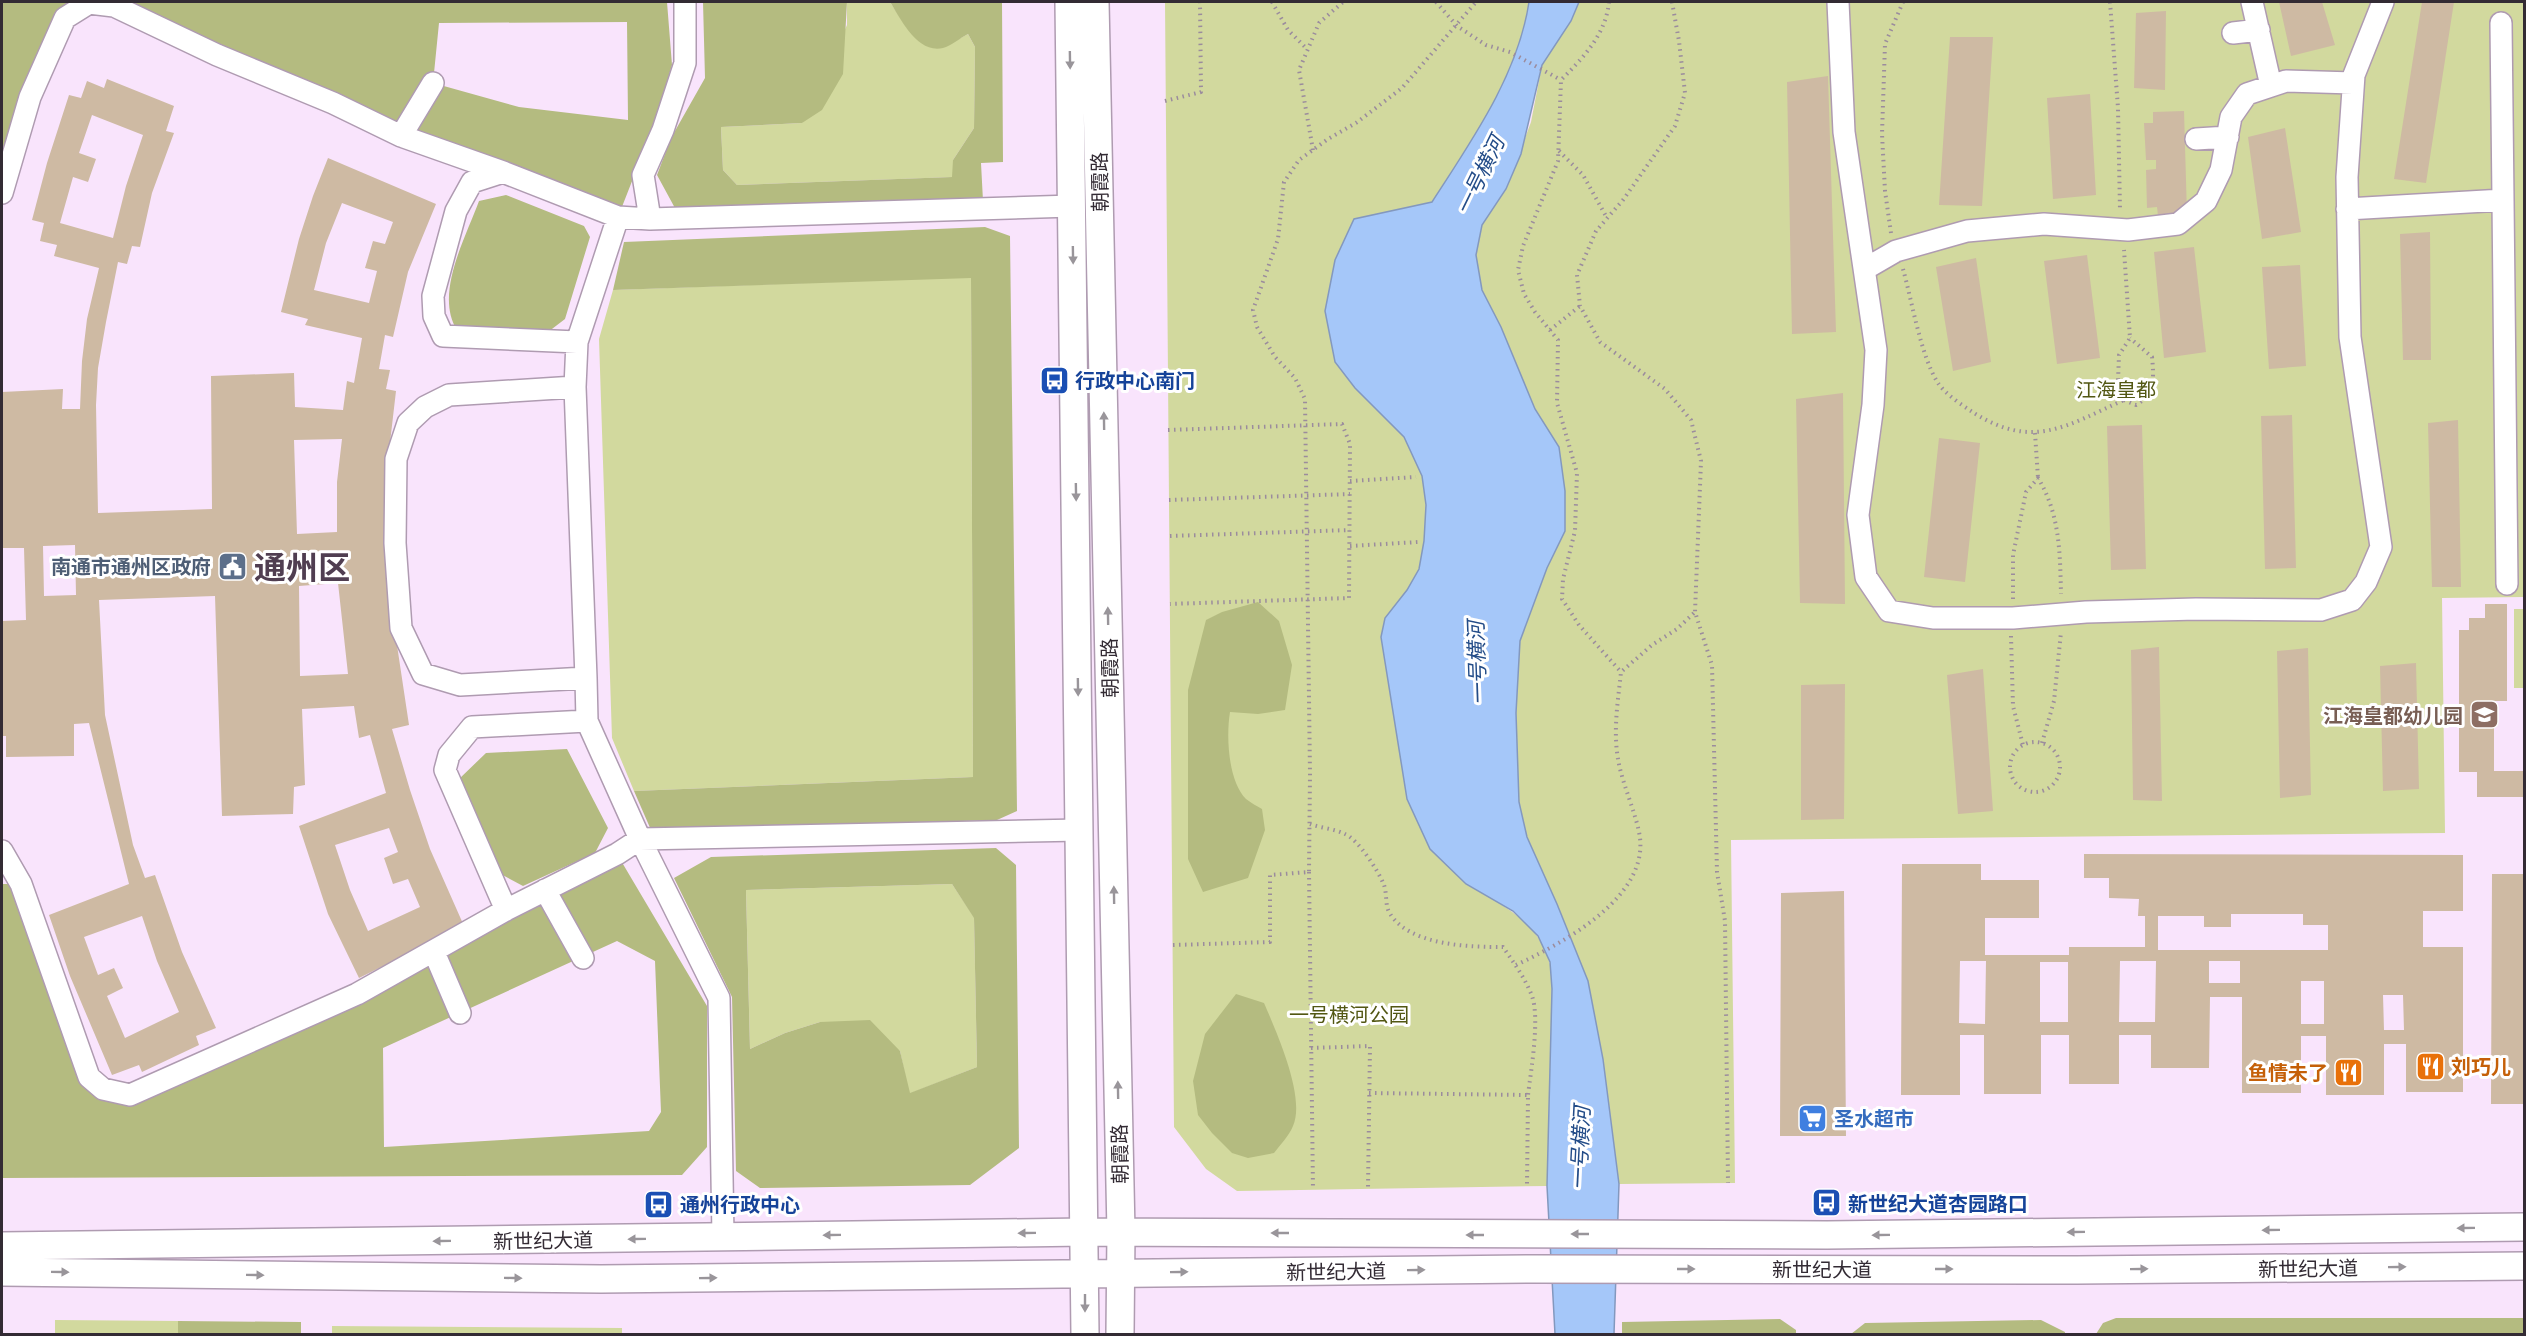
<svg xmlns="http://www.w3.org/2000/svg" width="2526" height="1336" viewBox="0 0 2526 1336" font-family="'Exo 2','Noto Sans SC',sans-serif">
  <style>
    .green { fill: #d2d99e }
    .forest { fill: #b4bb80; fill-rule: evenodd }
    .water { fill: #a5c7f9; stroke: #8398be; stroke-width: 1.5 }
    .building { fill: #cebaa3; fill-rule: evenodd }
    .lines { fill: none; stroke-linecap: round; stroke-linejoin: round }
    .minor-casing { stroke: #af9bb1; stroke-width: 24 }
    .major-casing { stroke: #af9bb1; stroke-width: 30 }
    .path { stroke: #9b8c9d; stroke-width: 4; stroke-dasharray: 1.5 4.5; stroke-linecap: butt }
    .minor { stroke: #fff; stroke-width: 21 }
    .major { stroke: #fff; stroke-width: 27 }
    .oneway { fill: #99959a }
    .labels { text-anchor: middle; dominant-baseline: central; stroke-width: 6; stroke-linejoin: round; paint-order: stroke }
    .street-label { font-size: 20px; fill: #332b34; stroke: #fff }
    .transit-label { font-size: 20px; font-weight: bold; fill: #164399; stroke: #fff; text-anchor: start }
    .park-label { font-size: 20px; fill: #525713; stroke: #fff }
    .service-label { font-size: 20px; font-weight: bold; fill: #4e5e75; stroke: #fff; text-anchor: end }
    .education-label { font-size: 20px; font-weight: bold; fill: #785e54; stroke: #fff; text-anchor: end }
    .food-label { font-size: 20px; font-weight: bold; fill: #c56008; stroke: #fff; text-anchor: start }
    .shop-label { font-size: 20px; font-weight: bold; fill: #366cbe; stroke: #fff; text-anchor: start }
    .water-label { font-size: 21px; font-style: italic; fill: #234c88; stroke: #fff }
    .town-label { font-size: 32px; font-weight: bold; fill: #503e51; stroke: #fff }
  </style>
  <rect width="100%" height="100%" fill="#f9e4fc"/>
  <path class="green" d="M847,2H890L907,28L942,48L968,34L975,47L974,128L953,160V177L737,185L723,170L721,127L802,123L847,25Z
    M1165,2H1529C1518,75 1472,140 1432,202L1354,219L1335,362L1355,388L1404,437L1422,476L1426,505L1424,541L1419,569L1407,590L1466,884C1499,903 1538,921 1549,961C1552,970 1552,980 1552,989L1547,1186L1237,1191L1206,1169L1174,1127Z
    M1579,2H2524V597L2442,598L2445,833L1731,840L1735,1183L1619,1184L1603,1059L1588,981L1557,904L1527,837L1519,802L1516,713L1520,641L1547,568L1565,531L1559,447L1535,409L1501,327L1482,290L1476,255L1482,225L1506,189L1531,122L1542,65L1571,21Z
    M971,277L973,777L634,791L612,738L599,339L613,290Z
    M2514,609H2524V688H2514Z
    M952,884L974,917L977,1067L909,1094L900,1051L820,1022L785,1033L750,1049L746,890Z
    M55,1320L178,1321V1334H55Z
    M332,1326L622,1328V1334H332Z"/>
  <path class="forest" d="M2,2H667L672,65L654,125L618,217L114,6L65,18L2,193ZM627,22L628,120L519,107L433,83L439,23Z
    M703,2H847L843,74L822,110L802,123L721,127L723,170L737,185L952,177L953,160L974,128L975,47L968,34C960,38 951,46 943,48C917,54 901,19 890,2H1002L1003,162L981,163L983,201L676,210L657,175L671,138L705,78Z
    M506,195L584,226L590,237L565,319L548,332L457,330C434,294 466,237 479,201Z
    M985,227L1010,236L1017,811L997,820L651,830L634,791L973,777L971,278L613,290L624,242Z
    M1258,602L1279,621L1292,665L1285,710L1258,714L1230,712C1226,736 1228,781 1246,799C1251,803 1257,806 1262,809L1265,830L1248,878L1203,892L1188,859V690L1206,620L1222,612Z
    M567,749L608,828L595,853L523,886L497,872L458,780L486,753Z
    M996,848L1016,865L1019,1148L970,1185L760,1188L736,1171L732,997L674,878L711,857ZM952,884L974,918L977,1067L910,1093L900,1051L870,1020L820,1022L785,1033L750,1049L746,890Z
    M617,854L707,1006V1147L682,1175L2,1178V884H21L89,1077L130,1095ZM617,941L655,961L661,1112L649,1131L384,1147L383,1048Z
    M1236,994L1264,1003C1276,1031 1306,1097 1293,1126C1289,1136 1280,1145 1274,1153L1248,1158L1232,1153L1212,1133L1198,1115L1193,1081L1205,1034Z
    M2116,1318H2524V1334H2096L2103,1323Z
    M1780,1319L1796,1330V1334H1622V1322Z
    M2041,1320L2065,1332V1334H1851L1865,1323Z
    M178,1321L301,1322V1334H178Z"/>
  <path class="water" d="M1529,2H1579L1571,21L1542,65L1521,154L1506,189L1482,225L1476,255L1482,290L1501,327L1535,409L1559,447L1565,491V531L1547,568L1520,641L1516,713L1519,802L1527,837L1557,904L1588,981L1603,1059L1619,1184L1614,1334H1555L1547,1186L1552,989L1550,962L1538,936L1513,911L1466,884L1430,849L1407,799L1381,637L1385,618L1407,590L1419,569L1424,541L1426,505L1422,476L1404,437L1355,388L1335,362L1325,311L1335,260L1354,219L1432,202C1472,140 1518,75 1529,2Z"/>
  <path class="building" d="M2279,2H2322L2335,45L2291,56Z
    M2422,2H2454L2426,183L2394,179Z
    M2166,11L2165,90L2134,88L2136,13Z
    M1950,37H1993L1982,206L1939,205Z
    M1828,76L1836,332L1792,334L1787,82Z
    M107,79L174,106L166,131L174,133L152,193L140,247L132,246L127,264L118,262L106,322L98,368L96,405L98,513L212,509L211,376L294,373L295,407L343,410L347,381L354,383L362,338L305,325L308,319L281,312L299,239L313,196L328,158L436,204L408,272L393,337L385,335L379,369L390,370L386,389L396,391L386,477L389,592L409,725L392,729L410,790L430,849L464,926L359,978L328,914L299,826L386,793L370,735L359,738L354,706L302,709L305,785L294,787L293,814L222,816L215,596L99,600L105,715L133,845L145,878L155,875L182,952L216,1028L196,1036L199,1045L142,1072L139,1065L112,1075L70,976L49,915L129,884L89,723L74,724V756L6,757V736H2V621L26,620L24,548H2V392L63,389L62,409H80L82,361L87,319L99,268L54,256L57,245L40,241L44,223L32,220L47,163L69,95L81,98L87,81L104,88ZM92,115L143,135L126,186L113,238L60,223L73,177L88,182L96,159L79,153ZM342,203L393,222L385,244L373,241L365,268L377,271L369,303L314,290L326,243ZM342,439L337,482V532L297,534L294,440ZM75,545L76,595L44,596L43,546ZM338,583L348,674L300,676L299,586ZM389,828L398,852L384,858L393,884L408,879L420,907L368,931L350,890L335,845ZM142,916L157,961L179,1012L125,1038L107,996L123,988L114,968L98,975L84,937Z
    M2090,94L2096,195L2053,199L2047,98Z
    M2184,111L2187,215L2158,216L2157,207L2147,208L2146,170L2156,169V160H2146L2144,123H2153V112Z
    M2285,128L2301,232L2262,239L2248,137Z
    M2430,232L2431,360H2403L2400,234Z
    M2194,247L2206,352L2164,358L2154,252Z
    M2087,255L2100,358L2057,364L2044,261Z
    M1976,258L1991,362L1953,371L1936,267Z
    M2300,265L2306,366L2269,369L2262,267Z
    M1843,393L1845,604L1800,603L1796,399Z
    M2292,415L2296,568L2265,569L2261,416Z
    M2458,420L2461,587H2432L2428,423Z
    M2142,425L2146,569L2111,570L2107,426Z
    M1939,438L1980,443L1965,582L1924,577Z
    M2485,604H2507V701H2494V771H2524V797H2477V772H2459V630H2469V618H2485Z
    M2159,647L2162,801L2133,800L2131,650Z
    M2308,648L2311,795L2280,798L2277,651Z
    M2416,663L2419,789L2383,791L2380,666Z
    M1983,669L1993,811L1958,814L1947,675Z
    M1845,684L1844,819L1801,820V685Z
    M2084,854L2463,855V911H2423V947H2463V1092H2406V1044H2384V1095H2326V1036H2301V1093H2242V997H2210L2209,1068H2151V1035H2119V1084H2069V1035H2041V1094H1984V1035H1960V1095H1901L1902,864H1981V880H2039V918H1985V955H2069V947H2145V916H2138L2139,899L2109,898V878H2084ZM2231,914H2303V925H2328V950H2158V916H2204V927H2231ZM1960,961H1986L1985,1024L1959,1023ZM2120,961H2156L2155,1022H2119ZM2209,961H2240V983H2209ZM2040,962H2068V1022H2040ZM2301,981H2324V1024H2301ZM2383,995H2403L2404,1030H2384Z
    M2492,874H2524V1104H2491Z
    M1844,891L1846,1136H1780L1781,893Z"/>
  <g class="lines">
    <defs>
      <path id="minor" d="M1838,2L1844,132L1876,350L1873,405L1858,515L1866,577L1889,611L1933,618H2013L2086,612L2196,609L2321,610L2352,600L2366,582L2381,547L2350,337L2347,177L2354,75L2383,2
        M2252,2L2271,86
        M2501,23L2503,200
        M2233,33L2259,30
        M401,136L433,83
        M2196,139L2228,137
        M2,193L30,97L65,18L89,3L114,6L217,55L333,103L401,136L503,172
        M1072,206L650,219L618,217L577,342L575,387L449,395L425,407L408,423L396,459L395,543L401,628L423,674L460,685L586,678L587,721L640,839L1080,830
        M2347,209L2503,200L2507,584
        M650,219L643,175L663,130L685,63V2
        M1865,269L1896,251L1967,231L2044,224L2128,230L2178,224L2206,201L2221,170L2231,117L2247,94L2286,81L2353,83
        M577,342L443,336L434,316L433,296L456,211L472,182L503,172L618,217
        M575,387L586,678
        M587,721L472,727L449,755L445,770L506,910L617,854L640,839L719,998L723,1236
        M2,851L21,884L89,1077L103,1089L130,1095L357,994L506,910
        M545,890L583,958
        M434,952L460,1013"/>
      <path id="major" d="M1069,2L1085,1334
        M1095,2L1121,1232L1120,1334
        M2,1246L1085,1232L1827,1235L2524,1227
        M2,1272L601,1279L1534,1269L2077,1270L2524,1266"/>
    </defs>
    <use href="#minor" class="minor-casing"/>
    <use href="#major" class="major-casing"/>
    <path class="path" d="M1272,2L1288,30L1307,49
      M1436,2L1457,26L1486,45L1510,52L1561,80
      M1609,2C1606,34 1583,58 1561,80L1558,161L1523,246L1518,270L1524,294L1535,312L1558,340L1557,403L1577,473L1575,531L1563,579L1562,599L1579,625L1621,672
      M1672,2L1679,41L1685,93L1675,126L1623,200L1596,231L1577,275L1580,306L1600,342L1665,389L1691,420L1701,461L1695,612L1712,665L1717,872L1725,921L1728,1183
      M2110,2L2118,108L2120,210
      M1165,101L1201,92L1200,2
      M1313,150L1299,70L1319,23L1343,2
      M1559,151L1583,175L1607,218
      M1891,233L1885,191L1882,134L1885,44L1903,2
      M1903,269C1912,301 1921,357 1938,383C1946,395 1962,405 1974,413C2033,450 2066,426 2124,400L2118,381L2119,355L2130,338L2124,250
      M1550,330L1580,306
      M2124,400L2136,405C2155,394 2154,377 2152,357L2130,338
      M1168,430L1342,424L1350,444L1349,598L1170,604
      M2035,433L2038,478
      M1350,481L1416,477
      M1169,500L1350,494
      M1170,536L1350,530
      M1350,546L1418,542
      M2013,599V555L2026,492L2038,478C2060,514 2060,553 2061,594
      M2011,636L2013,706L2023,745
      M2010 767a25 25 0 1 1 50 0a25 25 0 1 1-50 0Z
      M2042,743L2054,701L2061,632
      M1310,824C1321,828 1335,829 1345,834C1358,839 1379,872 1384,885C1387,893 1385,904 1389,912C1408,946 1470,947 1503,947C1514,963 1525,978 1532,996C1540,1019 1531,1070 1528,1095
      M1309,872L1313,1190
      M1173,945L1270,942V875L1309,872L1310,774L1305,399L1295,378L1275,357L1257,327L1253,310L1278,239L1284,182L1299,160L1328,139L1356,123L1402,88L1476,2
      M1516,965C1561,944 1647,899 1640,838C1637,815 1622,784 1618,759C1613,730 1618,701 1621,672L1652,645L1677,629L1695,612
      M1311,1048L1370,1046L1368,1189
      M1369,1093L1528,1095L1527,1185"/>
    <use href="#minor" class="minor"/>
    <use href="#major" class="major"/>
  </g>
  <defs><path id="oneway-solid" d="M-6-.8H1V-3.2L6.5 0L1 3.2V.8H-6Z" transform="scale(1.5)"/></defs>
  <g class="oneway">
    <use href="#oneway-solid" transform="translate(1070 60) rotate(89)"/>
    <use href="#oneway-solid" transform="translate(1073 255) rotate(89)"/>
    <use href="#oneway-solid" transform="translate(1104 421) rotate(-91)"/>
    <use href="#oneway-solid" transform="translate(1076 492) rotate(89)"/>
    <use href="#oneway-solid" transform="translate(1108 616) rotate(-91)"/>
    <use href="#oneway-solid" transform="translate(1078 687) rotate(89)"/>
    <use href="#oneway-solid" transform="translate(1114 895) rotate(-91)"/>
    <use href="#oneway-solid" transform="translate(1118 1090) rotate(-91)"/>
    <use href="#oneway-solid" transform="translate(2466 1228) rotate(179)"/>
    <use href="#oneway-solid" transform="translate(2271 1230) rotate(179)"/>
    <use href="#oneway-solid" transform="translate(2076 1232) rotate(179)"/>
    <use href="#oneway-solid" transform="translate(1027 1233) rotate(179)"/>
    <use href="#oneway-solid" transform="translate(1280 1233) rotate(-180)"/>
    <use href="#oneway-solid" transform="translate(1580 1234) rotate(180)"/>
    <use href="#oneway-solid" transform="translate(832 1235) rotate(179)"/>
    <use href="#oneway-solid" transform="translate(1475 1235) rotate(-180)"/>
    <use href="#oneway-solid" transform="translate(1881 1235) rotate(179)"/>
    <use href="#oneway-solid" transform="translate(637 1239) rotate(179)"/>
    <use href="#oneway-solid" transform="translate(442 1241) rotate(179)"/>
    <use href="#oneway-solid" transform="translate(2397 1267) rotate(-1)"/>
    <use href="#oneway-solid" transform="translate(1686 1269)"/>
    <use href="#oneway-solid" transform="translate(1944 1269)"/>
    <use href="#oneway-solid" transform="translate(2139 1269) rotate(-1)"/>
    <use href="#oneway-solid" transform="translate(1416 1270) rotate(-1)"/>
    <use href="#oneway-solid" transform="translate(60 1272) rotate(1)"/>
    <use href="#oneway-solid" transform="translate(1179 1272) rotate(-1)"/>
    <use href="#oneway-solid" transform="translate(255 1275) rotate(1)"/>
    <use href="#oneway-solid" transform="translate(513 1278) rotate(1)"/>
    <use href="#oneway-solid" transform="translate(708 1278) rotate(-1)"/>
    <use href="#oneway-solid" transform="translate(1085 1303) rotate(90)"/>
  </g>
  <defs>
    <symbol id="bus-square" viewBox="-11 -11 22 22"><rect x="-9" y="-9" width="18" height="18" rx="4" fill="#1a4fb4" stroke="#fff"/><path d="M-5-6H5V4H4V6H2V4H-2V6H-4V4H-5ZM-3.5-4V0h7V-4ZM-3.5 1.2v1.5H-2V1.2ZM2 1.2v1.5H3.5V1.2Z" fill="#fff"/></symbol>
    <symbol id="civic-square" viewBox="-11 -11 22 22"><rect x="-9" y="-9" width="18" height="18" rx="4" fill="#5c6f8a" stroke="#fff"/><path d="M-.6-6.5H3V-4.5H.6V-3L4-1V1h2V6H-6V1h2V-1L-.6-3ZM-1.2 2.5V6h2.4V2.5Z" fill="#fff"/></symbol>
    <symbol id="school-square" viewBox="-11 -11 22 22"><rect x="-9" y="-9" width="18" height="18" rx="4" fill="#8d6e63" stroke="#fff"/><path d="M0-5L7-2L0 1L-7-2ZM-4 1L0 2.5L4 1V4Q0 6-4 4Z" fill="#fff"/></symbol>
    <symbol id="restaurant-square" viewBox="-11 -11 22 22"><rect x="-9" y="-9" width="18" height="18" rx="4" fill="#e8710a" stroke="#fff"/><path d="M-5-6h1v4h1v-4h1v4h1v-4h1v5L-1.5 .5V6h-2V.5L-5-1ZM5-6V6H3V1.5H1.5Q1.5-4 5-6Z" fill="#fff"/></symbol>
    <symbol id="supermarket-square" viewBox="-11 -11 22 22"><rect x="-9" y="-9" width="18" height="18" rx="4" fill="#3f7fe0" stroke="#fff"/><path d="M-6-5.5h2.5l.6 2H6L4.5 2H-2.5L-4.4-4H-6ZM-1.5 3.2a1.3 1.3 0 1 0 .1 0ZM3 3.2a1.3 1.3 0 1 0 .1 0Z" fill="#fff"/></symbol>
  </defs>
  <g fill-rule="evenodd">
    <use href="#bus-square" x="1038" y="364" width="33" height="33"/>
    <use href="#civic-square" x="216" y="550" width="33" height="33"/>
    <use href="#school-square" x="2468" y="698" width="33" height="33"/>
    <use href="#restaurant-square" x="2414" y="1050" width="33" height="33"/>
    <use href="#restaurant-square" x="2332" y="1056" width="33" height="33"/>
    <use href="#supermarket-square" x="1796" y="1102" width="33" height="33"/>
    <use href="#bus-square" x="1810" y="1186" width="33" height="33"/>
    <use href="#bus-square" x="642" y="1188" width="33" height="33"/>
  </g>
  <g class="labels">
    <g class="street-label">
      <text transform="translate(1099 182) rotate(-91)">朝霞路</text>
      <text transform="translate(1109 668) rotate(-91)">朝霞路</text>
      <text transform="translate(1119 1154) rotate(-91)">朝霞路</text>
      <text transform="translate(543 1240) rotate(-1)">新世纪大道</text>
      <text transform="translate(2308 1268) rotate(-1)">新世纪大道</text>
      <text x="1822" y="1269">新世纪大道</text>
      <text transform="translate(1336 1271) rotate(-1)">新世纪大道</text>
    </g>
    <g class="transit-label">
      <text x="1075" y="380">行政中心南门</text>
      <text x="1848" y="1203">新世纪大道杏园路口</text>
      <text x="680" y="1204">通州行政中心</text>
    </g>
    <g class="park-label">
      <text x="2116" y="389">江海皇都</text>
      <text x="1349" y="1014">一号横河公园</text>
    </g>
    <g class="service-label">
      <text x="211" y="566">南通市通州区政府</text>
    </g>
    <g class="education-label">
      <text x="2463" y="715">江海皇都幼儿园</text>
    </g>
    <g class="food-label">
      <text x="2451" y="1066">刘巧儿</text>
      <text x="2328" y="1072" text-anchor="end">鱼情未了</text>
    </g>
    <g class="shop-label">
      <text x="1834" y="1118">圣水超市</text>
    </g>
    <g class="water-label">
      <text transform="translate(1479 175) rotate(-64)">一号横河</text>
      <text transform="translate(1476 663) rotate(-92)">一号横河</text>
      <text transform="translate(1579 1148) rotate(-87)">一号横河</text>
    </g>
    <g class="town-label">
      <text x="302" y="566">通州区</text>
    </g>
  </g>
  <rect width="2526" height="1336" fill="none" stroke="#332b34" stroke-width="6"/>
</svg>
